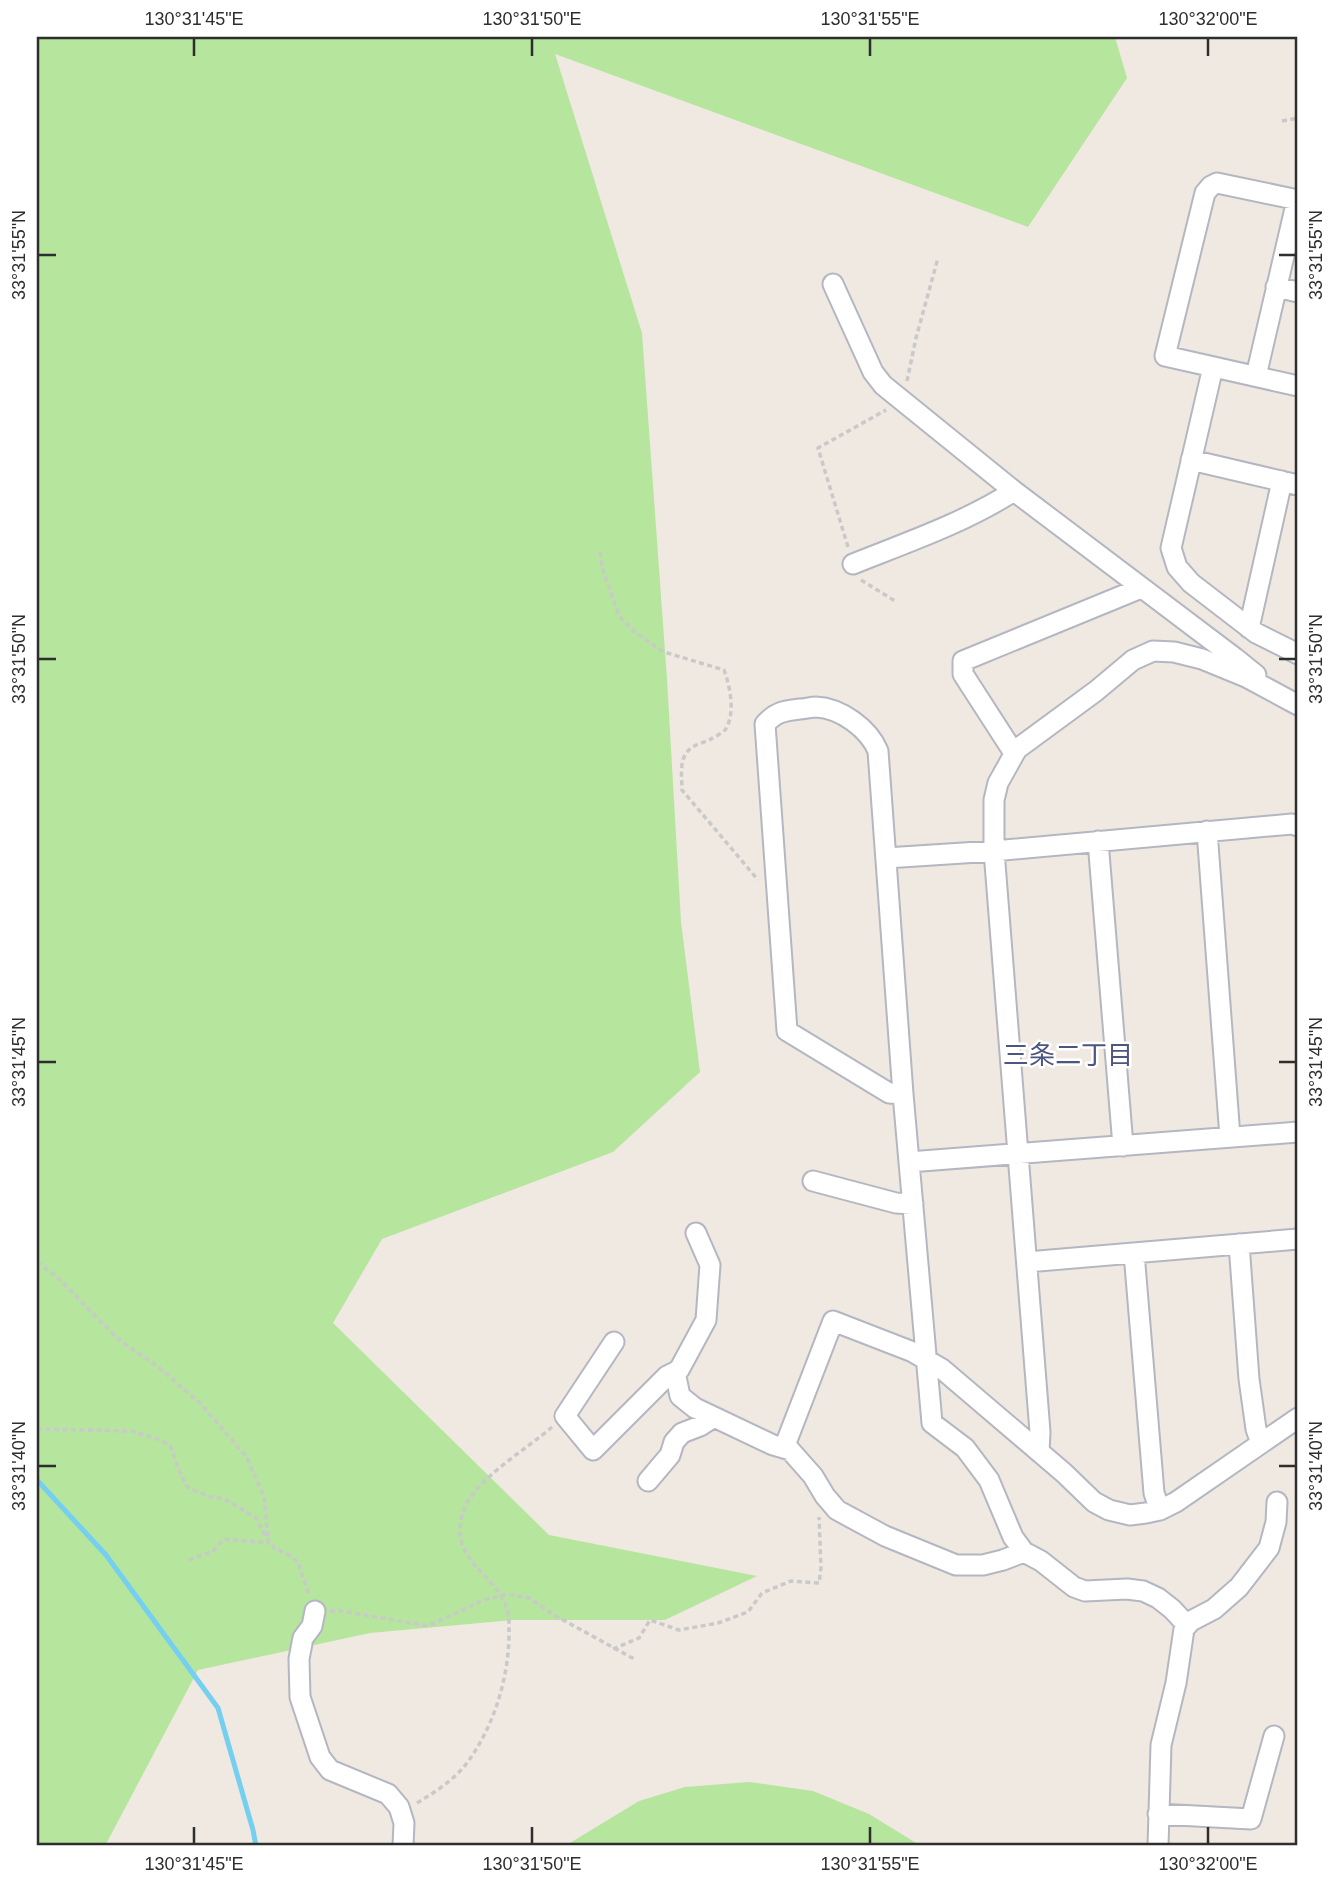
<svg xmlns="http://www.w3.org/2000/svg" width="1335" height="1883" viewBox="0 0 1335 1883" font-family="Arial,'Noto Sans JP',sans-serif">
  <style>
    .green { fill: #b6e59e }
    .lines { fill: none; stroke-linecap: round; stroke-linejoin: round }
    .stream { stroke: #75cff0; stroke-width: 5 }
    .minor-casing { stroke: #b4b7c1; stroke-width: 23 }
    .path { stroke: #c9c9c9; stroke-width: 3.5; stroke-dasharray: 5 3.5; stroke-linecap: butt }
    .minor { stroke: #fff; stroke-width: 19 }
    .ticks { fill: none; stroke: #2e2e2e; stroke-width: 2.5 }
    .labels { text-anchor: middle; dominant-baseline: central; stroke-width: 5; stroke-linejoin: round; paint-order: stroke }
    .neighbourhood-label { font-size: 26px; fill: #4d5680; stroke: #fff }
    .neatline { fill: none; stroke: #2e2e2e; stroke-width: 2.5 }
    .ticks-label { font-size: 18px; text-anchor: middle; fill: #2e2e2e }
  </style>
  <rect width="100%" height="100%" fill="#efe9e1"/>
  <path class="green" d="M37,37H1115L1127,78L1028,227L555,54L642,333L667,679L681,922L700,1072L613,1152L382,1239L333,1323L549,1535L757,1576L665,1620H514L370,1633L198,1670L105,1846H37Z
    M749,1782L813,1791L869,1814L921,1846H565L639,1801L685,1787Z"/>
  <g class="lines">
    <path class="stream" d="M37,1480L106,1555L218,1708L253,1830L256,1846"/>
    <defs>
      <path id="minor" d="M1298,200L1217,183L1211,186L1205,193L1165,356L1298,386
        M833,284L873,372L883,385L1014,491L1235,658L1256,675
        M1276,287L1298,292
        M1213,367L1171,548L1177,567L1191,583L1256,633L1298,654
        M1256,376L1297,200
        M1191,460L1298,485
        M853,564C908,542 964,523 1014,491
        M1249,628L1282,481
        M1014,753L963,674V661L1141,588
        M1207,831L1230,1137
        M1098,841L1123,1146
        M886,858L994,851L1292,824L1298,826
        M903,1094L889,1093L787,1031L765,724C776,712 783,711 800,709C805,709 811,707 816,707C841,708 869,729 878,751L903,1094L932,1423L965,1448L989,1480L1013,1537L1024,1552L1041,1561L1074,1587L1085,1591L1127,1589L1143,1591L1158,1598L1172,1609L1187,1625
        M909,1162L1298,1132
        M813,1181L896,1203L913,1204
        M1239,1244L1249,1379L1256,1429L1261,1443
        M1134,1253L1154,1493L1160,1510
        M1027,1262L1298,1239
        M614,1342L565,1416L593,1450L667,1376L679,1370L706,1320L710,1265L696,1233
        M675,1372L680,1396L695,1408L714,1417L773,1445L790,1450L813,1476L825,1496L837,1510L885,1536L956,1565H983L1003,1560L1024,1552
        M784,1448L833,1321L913,1352L942,1369L1064,1473L1094,1502L1109,1510L1130,1515L1146,1513L1160,1510L1176,1502L1298,1418
        M1039,1452L1040,1432L994,851V800L998,783L1017,749L1096,691L1133,660L1153,651L1174,652L1202,659L1246,677L1298,705
        M648,1481L670,1455L674,1442L682,1433L700,1426L714,1417
        M315,1611L312,1626L303,1638L299,1659L300,1697L320,1757L330,1770L388,1794L399,1807L404,1823L403,1846
        M1158,1814L1251,1819L1274,1736
        M1158,1846L1161,1745L1176,1683L1184,1629L1191,1621L1214,1609L1239,1587L1269,1548L1276,1522L1277,1502"/>
    </defs>
    <use href="#minor" class="minor-casing"/>
    <path class="path" d="M1282,121L1298,118
      M907,381L916,338L938,258
      M848,547L818,448L886,410
      M600,552L602,567L619,616L636,633L664,652L724,670C730,686 736,714 725,730C722,733 715,737 711,739C703,743 692,745 687,752C679,762 682,779 682,790L758,880
      M861,580L895,601
      M37,1262L57,1277L119,1340L157,1366L200,1403L246,1456L264,1496L268,1538
      M37,1429L131,1431L161,1440L171,1447L178,1468L187,1487L210,1497L225,1499L256,1518L269,1543L277,1550L286,1553L298,1562L309,1595
      M189,1560L213,1551L224,1539L269,1543
      M330,1611H342L428,1626L484,1600L507,1594L529,1598L554,1615L636,1660
      M613,1649L639,1638L650,1620L679,1630L718,1623L748,1612L762,1593L791,1581L819,1583L821,1568L819,1517
      M417,1803C435,1792 454,1780 467,1763C495,1725 510,1674 509,1628C509,1623 509,1617 508,1612C498,1573 450,1564 462,1515C471,1481 526,1450 552,1427"/>
    <use href="#minor" class="minor"/>
  </g>
  <path class="ticks" d="M194,38V56M532,38V56M870,38V56M1208,38V56M38,255H56M1279,255H1296M38,659H56M1279,659H1296M38,1062H56M1279,1062H1296M38,1466H56M1279,1466H1296M194,1827V1844M532,1827V1844M870,1827V1844M1208,1827V1844"/>
  <g class="labels">
    <g class="neighbourhood-label">
      <text x="1068" y="1055">三条二丁目</text>
    </g>
  </g>
  <rect width="1335" height="1883" fill="none" stroke="#ffffff" stroke-width="77"/>
  <rect x="38" y="38" width="1258" height="1806" class="neatline"/>
  <g class="ticks-label">
    <text x="194" y="25">130°31'45"E</text>
    <text x="532" y="25">130°31'50"E</text>
    <text x="870" y="25">130°31'55"E</text>
    <text x="1208" y="25">130°32'00"E</text>
    <text transform="translate(19 255) rotate(-90)" y="6">33°31'55"N</text>
    <text transform="translate(1316 255) rotate(-90)" y="6">33°31'55"N</text>
    <text transform="translate(19 659) rotate(-90)" y="6">33°31'50"N</text>
    <text transform="translate(1316 659) rotate(-90)" y="6">33°31'50"N</text>
    <text transform="translate(19 1062) rotate(-90)" y="6">33°31'45"N</text>
    <text transform="translate(1316 1062) rotate(-90)" y="6">33°31'45"N</text>
    <text transform="translate(19 1466) rotate(-90)" y="6">33°31'40"N</text>
    <text transform="translate(1316 1466) rotate(-90)" y="6">33°31'40"N</text>
    <text x="194" y="1870">130°31'45"E</text>
    <text x="532" y="1870">130°31'50"E</text>
    <text x="870" y="1870">130°31'55"E</text>
    <text x="1208" y="1870">130°32'00"E</text>
  </g>
</svg>
